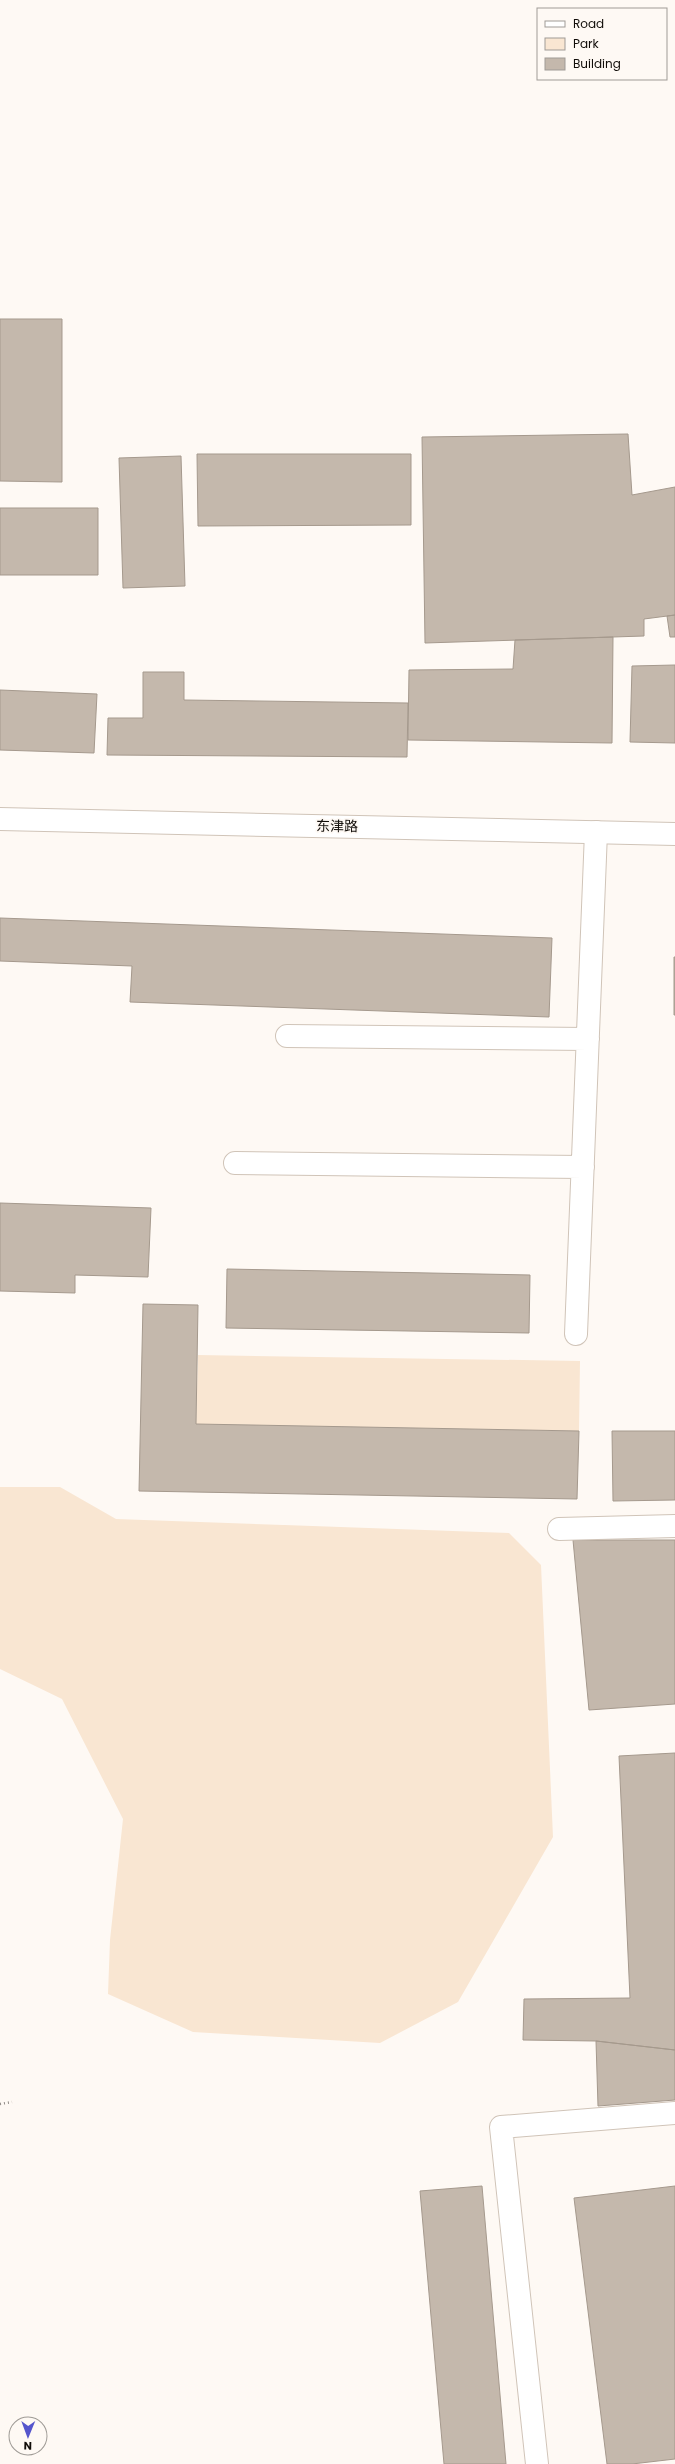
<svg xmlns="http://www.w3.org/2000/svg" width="675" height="2464" viewBox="0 0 675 2464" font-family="Poppins,'Noto Sans SC',sans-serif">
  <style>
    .green { fill: #f9e6d2 }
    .building { fill: #c4b8ac; stroke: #a5998d }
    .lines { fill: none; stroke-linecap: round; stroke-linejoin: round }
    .lane-casing { stroke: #d0c4b8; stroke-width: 24 }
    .secondary-casing { stroke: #d0c4b8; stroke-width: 24 }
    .path { stroke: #8f8a86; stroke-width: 2.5; stroke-dasharray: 1 3; stroke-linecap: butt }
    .lane { stroke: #fff; stroke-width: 22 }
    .secondary { stroke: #fff; stroke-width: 22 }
    .labels { text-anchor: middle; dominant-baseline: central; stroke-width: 3.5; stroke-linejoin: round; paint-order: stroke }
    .street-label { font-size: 14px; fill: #110d09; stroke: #fef9f4 }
  </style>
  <rect width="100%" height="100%" fill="#fef9f4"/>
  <path class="green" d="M198,1355L580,1361L579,1431L196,1424Z
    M0,1487H60L116,1519L509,1533L541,1565L553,1837L458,2002L380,2043L193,2032L108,1994L110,1940L123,1819L62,1699L0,1669Z"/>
  <path class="building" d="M0,319H62V482L0,481Z
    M628,434L632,495L675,487V615L644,619V636L425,643L422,437Z
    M197,454H411V525L198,526Z
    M181,456L185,586L123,588L119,458Z
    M0,508H98V575H0Z
    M675,615V637H670L667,616Z
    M613,637L612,743L408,740L409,670L513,669L515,640Z
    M675,665V743L630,742L632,666Z
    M143,672H184V700L408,703L407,757L107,755L108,718H143Z
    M0,690L97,694L94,753L0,750Z
    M0,918L552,938L549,1017L130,1002L132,966L0,961Z
    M674,957H675V1015H674Z
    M0,1203L151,1208L148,1277L75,1275V1293L0,1291Z
    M227,1269L530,1275L529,1333L226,1328Z
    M143,1304L198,1305L196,1424L579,1431L577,1499L139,1491Z
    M612,1431H675V1500L613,1501Z
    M573,1540H675V1704L589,1710Z
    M675,1753V2050L596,2041L523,2040L524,1999L630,1998L619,1756Z
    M596,2041L675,2050V2100L598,2106Z
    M482,2186L506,2464H444L420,2191Z
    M675,2186V2459L632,2464H607L574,2198Z"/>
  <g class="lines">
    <defs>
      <path id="lane" d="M287,1036L588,1039
        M235,1163L583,1167
        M576,1334L596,832
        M559,1529L675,1526
        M537,2464L501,2127L675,2113"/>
      <path id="secondary" d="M0,819L675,834"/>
    </defs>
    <use href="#lane" class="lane-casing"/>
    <use href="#secondary" class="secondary-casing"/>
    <path class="path" d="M0,2104L12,2102"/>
    <use href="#lane" class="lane"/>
    <use href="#secondary" class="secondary"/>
  </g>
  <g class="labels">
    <g class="street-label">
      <text transform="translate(337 826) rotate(1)">东津路</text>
    </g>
  </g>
  <rect x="537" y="8" width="130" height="72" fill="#fef9f4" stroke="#9f9b96"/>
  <rect x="545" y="21" width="20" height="6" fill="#ffffff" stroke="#9f9b96"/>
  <text x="573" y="28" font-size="12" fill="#110d09">Road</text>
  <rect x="545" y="38" width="20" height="12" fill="#f9e6d2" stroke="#9f9b96"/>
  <text x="573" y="48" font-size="12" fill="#110d09">Park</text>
  <rect x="545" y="58" width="20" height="12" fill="#c4b8ac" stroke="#9f9b96"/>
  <text x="573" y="68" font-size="12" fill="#110d09">Building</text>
  <g transform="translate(28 2436) rotate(181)"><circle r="19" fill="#fef9f4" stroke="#9f9b96"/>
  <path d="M0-3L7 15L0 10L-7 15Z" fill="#5555cc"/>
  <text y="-6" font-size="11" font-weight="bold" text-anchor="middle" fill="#110d09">N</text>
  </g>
</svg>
